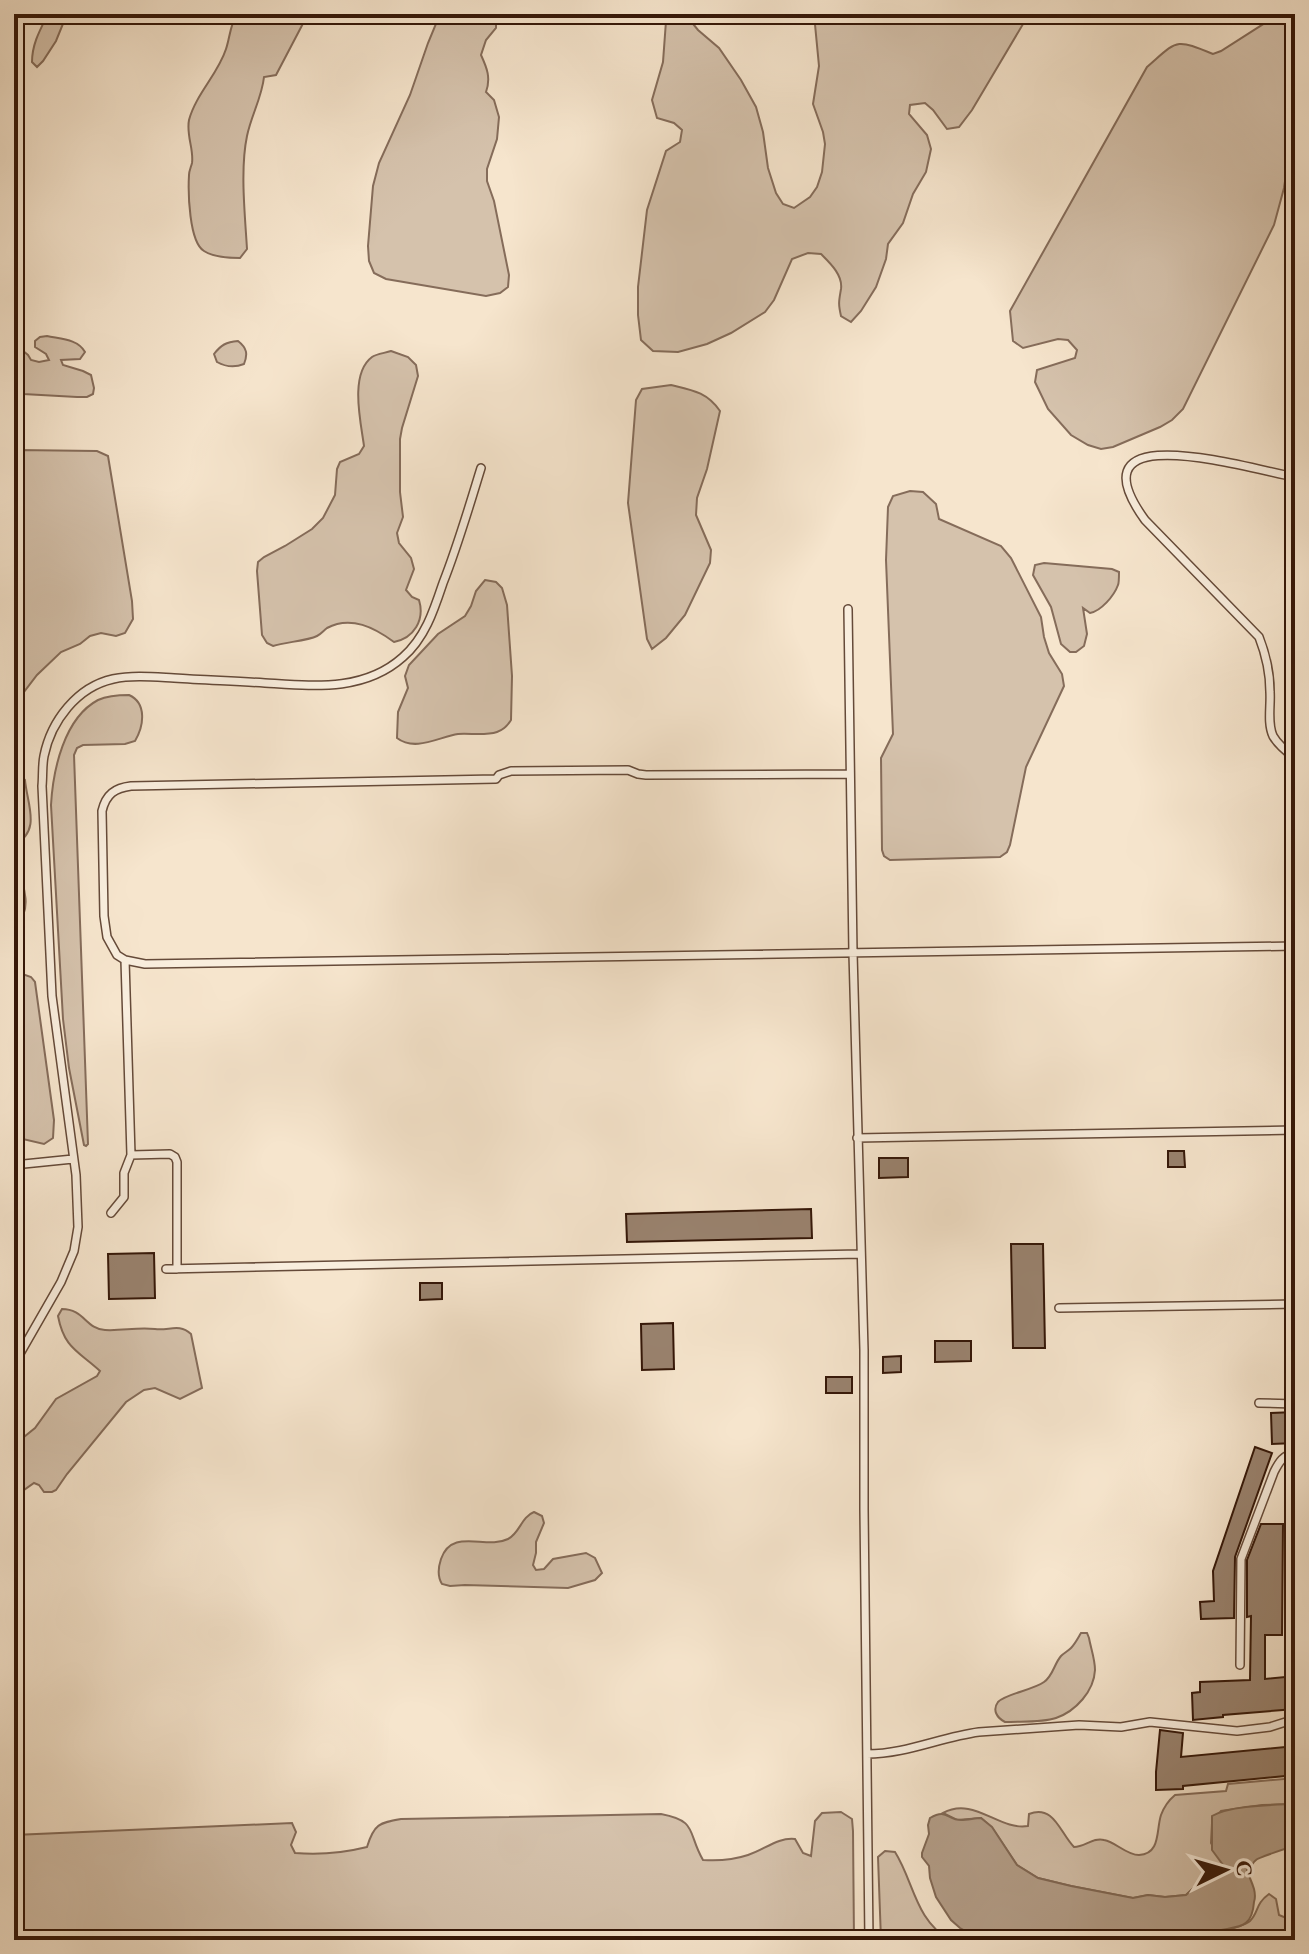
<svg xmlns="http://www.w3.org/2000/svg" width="1309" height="1954" viewBox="0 0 1309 1954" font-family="'EB Garamond',serif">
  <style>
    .green { fill: #d5c2ac; stroke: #856c5a; stroke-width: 2 }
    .water { fill: #b49f8a; stroke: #816956; stroke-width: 2 }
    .building { fill: #99826e; stroke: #351708; stroke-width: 2 }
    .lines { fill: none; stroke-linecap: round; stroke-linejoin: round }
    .lane-casing { stroke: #654a39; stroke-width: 10 }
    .lane { stroke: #f9eede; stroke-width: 7 }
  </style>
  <rect width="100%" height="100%" fill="#f6e5cd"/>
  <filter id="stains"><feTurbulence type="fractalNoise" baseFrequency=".0025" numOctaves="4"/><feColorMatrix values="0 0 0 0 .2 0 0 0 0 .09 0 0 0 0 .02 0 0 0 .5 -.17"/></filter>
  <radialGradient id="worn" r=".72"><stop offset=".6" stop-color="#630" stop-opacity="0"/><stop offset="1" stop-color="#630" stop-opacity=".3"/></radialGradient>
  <path class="green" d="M48,14H67L56,41L43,61L37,67L32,62C32,44 40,30 48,14Z
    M237,14H308L276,75L264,77C262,97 251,116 247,136C240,169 245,215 247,249L240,258C228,258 213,257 204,251C189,242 188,192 189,175C189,171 191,167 192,163C194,149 186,135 189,120C196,94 218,74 226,49C230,37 230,25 237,14Z
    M440,14H496V28L486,40L481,55C487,68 491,78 486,92L494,100L499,117L497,139L487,169V181L494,201L509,275L508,287L500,293L486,296L386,279L374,273L369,261L368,246L373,186L379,163L410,95L428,43Z
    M671,14H685L698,30L719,48L741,80L756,107L763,132L768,168L776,193L783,204L794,208L810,197L817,187L822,172L825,144L823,132L813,104L819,66L814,14H1029L972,110L959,127L947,129L933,110L925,103L910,105L909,114L927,135L931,149L926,172L913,194L903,223L888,244L886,259L876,287L861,311L851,322L841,316C838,303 839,301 841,289C843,275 830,263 821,254L808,253L792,259L774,300L765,312L731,333L707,344L678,352L653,351L641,340L638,315V287L647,210L666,151L680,142L682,130L674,123L657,118L652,100L663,62L666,21Z
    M1279,14H1295V116L1284,188L1274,225L1183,409L1172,420L1160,427L1113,447L1101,449L1088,445L1071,435L1048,409L1035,382L1037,370L1075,358L1077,350L1068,340L1058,339L1023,348L1013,341L1010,311L1147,67C1178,40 1174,38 1213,54L1221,51Z
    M47,336C61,339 78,339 85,352L80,359L61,360L63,365L83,371L91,375L94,388L93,394L87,397H77L23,394L15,392V352L22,350L28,355L31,360L39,362L49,360L46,354L35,347V341L40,337Z
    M238,341C247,348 248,354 244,364C234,368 226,367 217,362L214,354C221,345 226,342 238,341Z
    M391,351L408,357L416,365L418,376L402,428L400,439V492L403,517L397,533L399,543L411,558L414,569L406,590L412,597L419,600C425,620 414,638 394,642C375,628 351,615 327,628C324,630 321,634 317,636C307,641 285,642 273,646L267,643L262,635L257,571L258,562L264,557L285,546L312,529L323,518L335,495L337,469L340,462L359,454L364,446C361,423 349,374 372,357C376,354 385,353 391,351Z
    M671,385C692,390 707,392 720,411L707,469L697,498L696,515L711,550L710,563L685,615L666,638L652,649L647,639L628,503L636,400L642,389Z
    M17,450L97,451L108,456L132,601L133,619L125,633L116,636L101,633L90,636L80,644L61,652L37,675L14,705V452Z
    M910,491L923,492L936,504L939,519L1001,546L1011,558L1041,617L1044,637L1049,653L1062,674L1064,686L1026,767L1010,845L1007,852L1000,857L890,860L884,856L882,850L881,758L893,734L886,560L888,507L893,496Z
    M1044,563L1112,569L1119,572C1119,575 1119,583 1118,585C1114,596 1101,611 1090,613L1083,608L1087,634L1084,646L1076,652H1070L1061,644L1051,607L1033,575L1035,565Z
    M485,580L496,582L502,588L507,605L512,676L511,720C508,725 503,730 497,732C485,736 470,733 458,734C439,737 415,752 397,738L398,712L408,688L405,676L409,665L438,634L465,616L471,606L476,591Z
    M129,695C147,703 144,726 135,741L125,744L83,745L77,748L74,755L88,1144L86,1146L84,1145L69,1068L63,1019L51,805C53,770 64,718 98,700C107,696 119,695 129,695Z
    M14,773L20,775L25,780C27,804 42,831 14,845Z
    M14,872C27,884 31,913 16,924L15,932L19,946L14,953Z
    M14,971L31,977L35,982L54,1120L53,1138L44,1144L14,1137Z
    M62,1309C84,1309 86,1329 105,1330C123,1331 136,1327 155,1329C169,1331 179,1323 191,1334L202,1388L180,1399L155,1388L144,1390L126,1402L67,1474L56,1490L52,1492H44L39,1485L34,1483L14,1497V1445L35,1428L56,1399L97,1376L100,1371C78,1351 64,1348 58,1316Z
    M534,1512L542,1516L544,1523L536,1542V1553L533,1565L536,1570L544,1569L553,1559L586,1553L595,1558L602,1573L595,1580L568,1588L465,1585L450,1586L442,1584C437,1576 438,1568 441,1559C452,1527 486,1550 508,1539C520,1533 521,1517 534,1512Z
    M1081,1633H1087L1089,1638C1091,1649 1095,1659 1095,1670C1094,1691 1076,1711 1056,1718C1041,1723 1022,1721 1005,1722C997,1718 992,1710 998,1702C1005,1694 1033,1690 1044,1682C1053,1676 1054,1664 1061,1656C1064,1653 1068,1651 1071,1648C1075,1644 1078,1638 1081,1633Z
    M1295,1778V1804L1262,1805L1221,1811L1212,1823L1211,1843L1226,1870L1225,1875L1200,1882L1186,1895L1165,1897L1148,1895L1133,1898L1071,1886L1038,1878L1017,1865L992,1828L981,1818L957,1820L943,1813C974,1796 999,1831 1028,1826L1029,1814C1054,1804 1060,1833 1074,1847C1085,1847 1093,1837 1104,1840C1116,1842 1126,1855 1139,1855C1161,1854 1156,1830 1161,1815C1164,1807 1169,1800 1175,1795L1226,1791L1228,1784Z
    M841,1812L852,1819L853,1831L854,1940H14V1835L292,1823L296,1832L291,1845L295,1853C319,1855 343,1853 367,1847C374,1824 379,1823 401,1819L661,1814C698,1821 687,1832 703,1860C718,1861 733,1860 748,1855C764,1850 778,1837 795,1839L803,1853L811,1856L815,1821L822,1813Z
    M885,1851L895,1852C914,1882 915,1920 950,1940H881L878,1857Z
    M1269,1894L1276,1899L1279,1915L1291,1920L1295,1919V1940H1048L1060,1932L1073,1930L1198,1938C1212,1932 1241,1929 1250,1921C1259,1912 1255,1904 1269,1894Z"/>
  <path class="water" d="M1295,1804V1846C1290,1847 1257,1858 1256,1860C1252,1863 1251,1868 1247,1870C1249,1877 1252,1882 1254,1889C1255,1893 1255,1899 1254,1902C1252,1929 1239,1926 1217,1931C1211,1933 1205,1935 1198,1938L1073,1930L1042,1936L1026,1933L1015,1940H999L988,1936L969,1933L960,1928L951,1920L936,1897L930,1878L929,1866L922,1857V1853L929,1834L928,1825L930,1818C947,1808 947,1820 961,1820C968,1820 975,1818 981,1818L992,1827L1017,1865L1038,1878L1071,1886L1133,1898L1148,1895L1165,1897L1186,1895L1200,1882L1225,1874L1226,1869L1212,1850V1816C1230,1805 1273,1805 1295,1804Z"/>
  <path class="building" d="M1168,1151H1184L1185,1167H1168Z
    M879,1158H908V1177L879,1178Z
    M811,1209L812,1238L627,1242L626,1214Z
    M1011,1244H1043L1045,1348H1013Z
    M154,1253L155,1298L109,1299L108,1254Z
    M420,1283H442V1299L420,1300Z
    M673,1323L674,1369L642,1370L641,1324Z
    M935,1341H971V1361L935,1362Z
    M901,1356V1372L883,1373V1357Z
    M826,1377H852V1393H826Z
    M1295,1412V1443L1272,1444L1271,1413Z
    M1255,1447L1272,1453L1235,1557L1234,1618L1201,1619L1200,1602L1214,1601L1213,1571Z
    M1261,1524H1283L1282,1635H1265V1679L1295,1676V1709L1223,1715V1717L1193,1720L1192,1693L1200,1692V1682L1250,1680L1251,1616L1247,1617V1560Z
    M1160,1730L1183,1733L1181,1757L1295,1746V1775L1183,1786V1789L1156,1790V1772Z"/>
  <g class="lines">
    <defs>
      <path id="lane" d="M1295,477C1253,470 1067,412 1145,520L1259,637C1266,655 1270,672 1270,692C1271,706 1267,723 1273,736C1278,745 1287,752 1295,758
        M848,609L853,953L864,1350V1509L869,1940
        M850,774L646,775L638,774L628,770L511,771L499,775L496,779L131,786C115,788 106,794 102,811L104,916L107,937L117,955L125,960L145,964L1295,946
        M125,960L131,1155L170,1154L175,1157L177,1162V1269
        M857,1138L1295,1130
        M14,1165L73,1159
        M111,1213L124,1197V1173L131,1155
        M166,1269L860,1254
        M1059,1308L1295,1304
        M14,1364L61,1282L74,1251L78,1227L76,1175L52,996L42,786C43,776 42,766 44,756C51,721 77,687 113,679C133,675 154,677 174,678C204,680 234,681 265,683C313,686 364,692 403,657C425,638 434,610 443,583C458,545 469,507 481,468
        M1259,1403L1295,1404
        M1291,1654L1293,1453
        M1240,1665L1241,1559L1274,1472C1279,1462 1283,1455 1295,1453
        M867,1754C906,1754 941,1737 979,1732L1079,1725L1121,1727L1150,1722L1237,1731L1270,1727L1295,1719"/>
    </defs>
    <use href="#lane" class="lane-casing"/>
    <use href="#lane" class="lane"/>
  </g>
  <rect width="1309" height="1954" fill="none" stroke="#f6e5cd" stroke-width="48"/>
  <rect x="16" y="16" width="1277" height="1922" fill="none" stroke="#351708" stroke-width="4"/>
  <rect x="24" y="24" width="1261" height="1906" fill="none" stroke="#351708" stroke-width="2"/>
  <g transform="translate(1225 1870) rotate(85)" stroke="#f9eede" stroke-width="6" paint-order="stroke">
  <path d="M0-6L14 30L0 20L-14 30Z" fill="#351708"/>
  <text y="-12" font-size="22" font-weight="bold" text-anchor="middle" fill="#351708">С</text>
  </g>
  <rect width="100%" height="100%" filter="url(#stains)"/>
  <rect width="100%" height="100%" fill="url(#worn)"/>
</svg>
